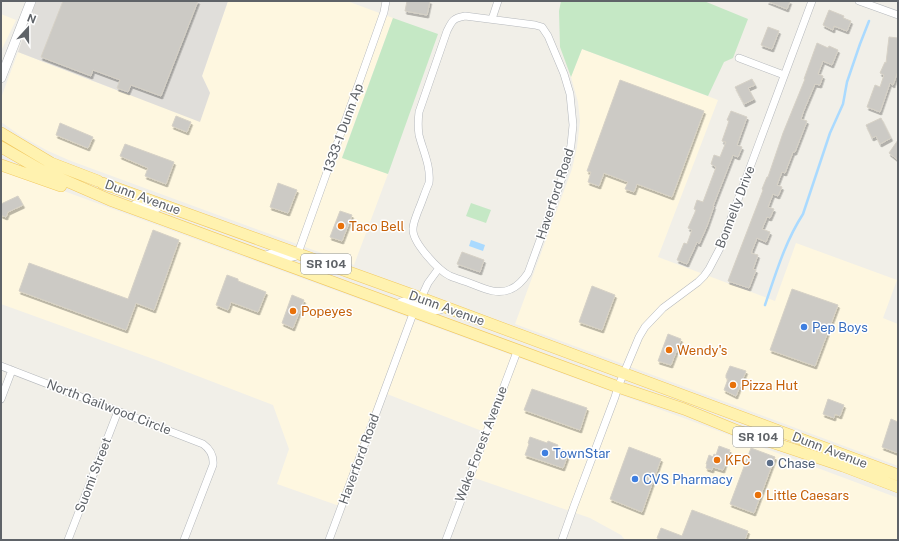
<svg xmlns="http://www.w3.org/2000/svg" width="899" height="541" viewBox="0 0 899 541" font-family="'Public Sans',sans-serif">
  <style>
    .commercial { fill: #fef7e0 }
    .industrial { fill: #e0deda }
    .green { fill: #c5e8c5 }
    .water { fill: #aadaff }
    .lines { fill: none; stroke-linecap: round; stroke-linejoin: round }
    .stream { stroke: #aadaff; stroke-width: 2.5 }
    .building { fill: #cccac5; stroke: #d6d1c6; filter: url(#shadow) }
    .minor-casing { stroke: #b5b8bc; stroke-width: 8 }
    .tertiary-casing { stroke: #b5b8bc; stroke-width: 10 }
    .secondary-casing { stroke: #b6babf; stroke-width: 11 }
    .primary-casing { stroke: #f2c960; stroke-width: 12 }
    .minor { stroke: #fff; stroke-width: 7 }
    .tertiary { stroke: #fff; stroke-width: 9 }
    .secondary { stroke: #fff; stroke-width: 10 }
    .primary { stroke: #fff2af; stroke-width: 11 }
    .food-dot { fill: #e8710a; stroke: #fff; stroke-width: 1.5 }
    .shop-dot { fill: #3f7fe0; stroke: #fff; stroke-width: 1.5 }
    .service-dot { fill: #5c6f8a; stroke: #fff; stroke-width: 1.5 }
    .labels { text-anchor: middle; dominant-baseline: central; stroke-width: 3; stroke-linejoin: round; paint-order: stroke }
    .shield { fill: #fff; stroke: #8f9295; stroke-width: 1 }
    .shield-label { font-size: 12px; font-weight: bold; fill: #5f6368 }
    .street-label { font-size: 13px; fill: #5f6368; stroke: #fff }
    .food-label { font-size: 13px; fill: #c56008; stroke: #fff; text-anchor: start }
    .shop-label { font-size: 13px; fill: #366cbe; stroke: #fff; text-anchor: start }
    .service-label { font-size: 13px; fill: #4e5e75; stroke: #fff; text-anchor: start }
  </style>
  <defs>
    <filter id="shadow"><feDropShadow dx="1.5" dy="3" stdDeviation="0" flood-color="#0004"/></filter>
  </defs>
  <rect width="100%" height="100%" fill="#f1efe8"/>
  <path class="commercial" d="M228,1H347L393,18L342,157L388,174L354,265L71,161L48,151L21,136L1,122V98L18,52L124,93H210L202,76Z
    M1,14L16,20L1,51Z
    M582,49L718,100L658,257L775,301L796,243L897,280L883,318L898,324V466L515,324L572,169L577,147L580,121L578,102L571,77Z
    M1,168L689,420L898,498V540H625L621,535L590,518L466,475L482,431L387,394L345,508L277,484L289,449L273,405L156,360L1,304Z"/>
  <path class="industrial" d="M36,1H228L202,76L210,93L200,122L18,52Z"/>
  <path class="green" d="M561,1H704L748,19L733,58L724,62L708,96L582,49L571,77L560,47L559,11Z
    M393,18L438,34L388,174L342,158Z
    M471,203L491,210L486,223L466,216Z"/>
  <path class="water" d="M471,240L485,245L483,251L469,246Z"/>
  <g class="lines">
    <path class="stream" d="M765,305C776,273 785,242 803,214L830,133L843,104L847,82L860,44L869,21"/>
  </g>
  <path class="building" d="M63,1H198L161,96L131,85L128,92L117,88L120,80L93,70L91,76L41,57Z
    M407,1H430L427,15L405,11Z
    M767,1H790L787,9Z
    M829,10L844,16L843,18L851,21L847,31L834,26L833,30L823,25Z
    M768,27L779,31L772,49L761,45Z
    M889,37L898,38V71L893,85L890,83L880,112L867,107L875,85L880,87L884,75L880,73L885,62L886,63Z
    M817,43L828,48L829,46L838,50L832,65L823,61L818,74L823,76L820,85L815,84L804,110L801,119L807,121L795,152H793L785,173L782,172L777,185L782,187L778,196L773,194L768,207L774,209L770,218L767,217L762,229L770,232L766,242L757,238L751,253L758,255L753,269L756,270L749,288L728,281L763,190L762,189L767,177H768L783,133L805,79H804Z
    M752,79L755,85L748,88L754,99L744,104L735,87Z
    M620,80L704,111L672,197L637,184L634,192L625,189L628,182L604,173L599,186L588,182L591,172L587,171Z
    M731,111L747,117L737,145L742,147L738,157L733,155L713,206H714L707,226L699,244L697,242L687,264L677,260L684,243L687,244L692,230L688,228L696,210L694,209L697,200L703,202L715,170L716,167L711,164L714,155L720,157L726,142L722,141L729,121L727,120Z
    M176,116L191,122L187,132L172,126Z
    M881,118L891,138L880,144L876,136L872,138L866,125Z
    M60,123L93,137L88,148L56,135Z
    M898,140V160L889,153Z
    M125,144L174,162L166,184L145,176L148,168L120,156Z
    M278,183L297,190L288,213L270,207Z
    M18,196L23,205L8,212L6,217L1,215V204Z
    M340,211L352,215L342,241L330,237Z
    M153,230L179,240L154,310L136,303L126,330L19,291L29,263L128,299Z
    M462,252L484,260L480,272L457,264Z
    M227,275L238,279V281L266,292L258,312L231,302L228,310L216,305Z
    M592,286L615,295L602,330L579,322Z
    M792,289L838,305L815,366L770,350Z
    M292,295L304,300L293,328L282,323Z
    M668,334L681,339L671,365L658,361Z
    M730,366L746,371L736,396L724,390L728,379L726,378V375Z
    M532,389L587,408L580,430L524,410Z
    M828,399L844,405L840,416L835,414L834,418L823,414Z
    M891,419L898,422V453L882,447Z
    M530,437L547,443L548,441L558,445L557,448L569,452L563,468L525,455L529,444L528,443Z
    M719,446L730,450L723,470L713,467L712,470L706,468L707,464H706L709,455L713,457L714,454L716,455Z
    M629,447L661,459L642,512L610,499Z
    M751,448L775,457L754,513L730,504Z
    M692,510L748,531L745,540H662L657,538L661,528L682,536Z"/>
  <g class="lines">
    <defs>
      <path id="minor" d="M859,1L898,15
        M465,16L535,25L542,27L548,36L564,74L570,94L573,125L571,145L568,160L556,196L528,273C524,279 518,286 511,289C496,296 481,287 467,282C461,280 455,278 450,276C438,270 412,242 413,229C413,223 416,217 418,211C422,202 425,192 429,183C431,166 423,151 419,135C418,128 418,120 419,112L447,31C452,21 453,18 465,16Z
        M492,19L498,1
        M739,58L784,75
        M298,253L361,77L384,12L386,1
        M421,298L428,283L439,268
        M1,366L203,444C210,449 214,455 213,465L184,540
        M1,399L12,370
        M68,540L118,411
        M329,540L414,311
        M446,540L518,349
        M562,540L574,506L615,397L618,387L639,337L645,327L663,308L698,282L704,276L709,269L720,248L812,1"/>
      <path id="tertiary" d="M1,78L31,1"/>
      <path id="secondary" d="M133,208L136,205L143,204L157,207
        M266,257C269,255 272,254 276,254C283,254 291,259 298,253
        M398,305C407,300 408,303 417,303L420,302L421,298
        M414,311C421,302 429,311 437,309C439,309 441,308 444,307"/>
      <path id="primary" d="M1,133L51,163L98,181
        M1,147L41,170L110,200L618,387L684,409L738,431L843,466L898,487
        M1,165L61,186
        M102,183L421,298L898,475"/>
    </defs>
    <use href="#minor" class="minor-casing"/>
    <use href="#tertiary" class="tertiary-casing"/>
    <use href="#secondary" class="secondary-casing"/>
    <use href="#primary" class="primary-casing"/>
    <use href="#minor" class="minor"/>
    <use href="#tertiary" class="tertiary"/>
    <use href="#secondary" class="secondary"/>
    <use href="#primary" class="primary"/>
  </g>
  <g class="food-dot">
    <circle cx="341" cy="226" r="4"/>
    <circle cx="293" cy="311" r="4"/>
    <circle cx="669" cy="350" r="4"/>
    <circle cx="733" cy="385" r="4"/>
    <circle cx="717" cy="460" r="4"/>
    <circle cx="758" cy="495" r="4"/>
  </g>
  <g class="shop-dot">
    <circle cx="804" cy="327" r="4"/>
    <circle cx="545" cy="453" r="4"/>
    <circle cx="635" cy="479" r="4"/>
  </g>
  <circle class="service-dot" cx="770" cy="463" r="4"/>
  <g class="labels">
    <g class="shield">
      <rect x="301" y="254" width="50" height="20" rx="3"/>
      <rect x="733" y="427" width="50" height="20" rx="3"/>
    </g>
    <g class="shield-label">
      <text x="326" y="264">SR 104</text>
      <text x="758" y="437">SR 104</text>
    </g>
    <g class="street-label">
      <text transform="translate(343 128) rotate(-70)">1333-1 Dunn Ap</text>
      <text transform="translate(555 194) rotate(-72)">Haverford Road</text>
      <text transform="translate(143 197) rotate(20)">Dunn Avenue</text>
      <text transform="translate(735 207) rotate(-69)">Bonnelly Drive</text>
      <text transform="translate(447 308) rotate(20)">Dunn Avenue</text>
      <text transform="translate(109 407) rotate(21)">North Gailwood Circle</text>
      <text transform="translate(481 444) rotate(-69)">Wake Forest Avenue</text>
      <text transform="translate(830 450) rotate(21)">Dunn Avenue</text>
      <text transform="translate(359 459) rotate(-70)">Haverford Road</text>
      <text transform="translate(93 475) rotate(-69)">Suomi Street</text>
    </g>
    <g class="food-label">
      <text x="349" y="226">Taco Bell</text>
      <text x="301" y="311">Popeyes</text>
      <text x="677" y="350">Wendy's</text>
      <text x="741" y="385">Pizza Hut</text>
      <text x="725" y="460">KFC</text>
      <text x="766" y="495">Little Caesars</text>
    </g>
    <g class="shop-label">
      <text x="812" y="327">Pep Boys</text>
      <text x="553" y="453">TownStar</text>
      <text x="643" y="479">CVS Pharmacy</text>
    </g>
    <g class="service-label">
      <text x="778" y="463">Chase</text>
    </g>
  </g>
  <rect width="899" height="541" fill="none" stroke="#5f6368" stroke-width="4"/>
  <g transform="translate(28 28) rotate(21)" stroke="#ffffff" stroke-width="3" paint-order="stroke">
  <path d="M0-3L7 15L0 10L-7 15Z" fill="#5f6368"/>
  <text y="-6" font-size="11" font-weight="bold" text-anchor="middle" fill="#5f6368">N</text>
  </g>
</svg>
